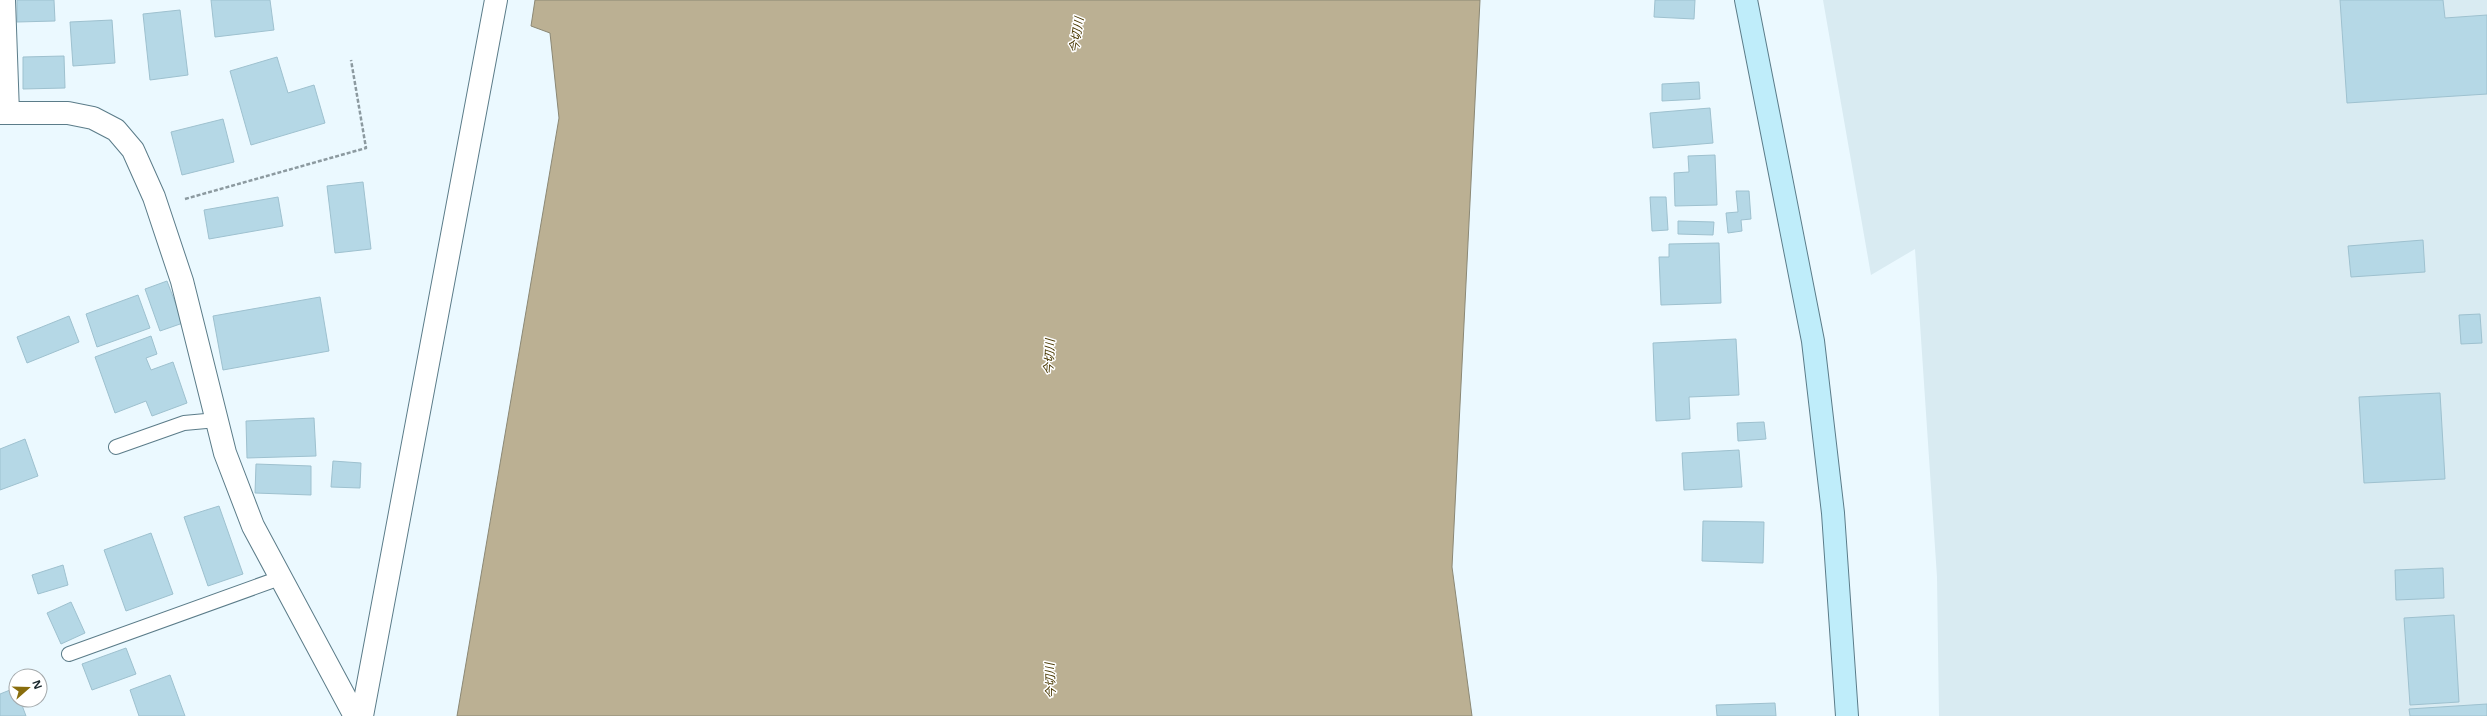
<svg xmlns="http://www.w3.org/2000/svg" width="2487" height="716" viewBox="0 0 2487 716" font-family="'Open Sans','Noto Sans JP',sans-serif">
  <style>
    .built { fill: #d9ebf2 }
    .water { fill: #bbb093; stroke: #8b8875 }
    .building { fill: #b5d8e6; stroke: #9ec1cf }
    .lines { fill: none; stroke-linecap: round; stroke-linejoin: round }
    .lane-casing { stroke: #5b7c89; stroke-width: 16 }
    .street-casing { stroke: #5b7c89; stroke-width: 24 }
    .secondary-casing { stroke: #5b7c89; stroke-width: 24 }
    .path { stroke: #8c9aa0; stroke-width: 2.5; stroke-dasharray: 4 2; stroke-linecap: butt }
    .lane { stroke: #fff; stroke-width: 14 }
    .street { stroke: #fff; stroke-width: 22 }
    .secondary { stroke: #bfedfa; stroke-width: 22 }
    .labels { text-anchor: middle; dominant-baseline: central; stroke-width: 3; stroke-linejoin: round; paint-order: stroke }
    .water-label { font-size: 12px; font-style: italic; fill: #493800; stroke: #fff }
  </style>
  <rect width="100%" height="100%" fill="#ebf9ff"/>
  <path class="built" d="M1823,0H2487V716H1939L1937,577L1915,249L1871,275Z"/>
  <path class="water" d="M535,0H1480L1452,567L1472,716H457L559,118L550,33L531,26Z"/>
  <path class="building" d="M17,0H54L55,21L17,22Z
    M211,0H270L274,30L215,37Z
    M1655,0H1695L1694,19L1654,17Z
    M2340,0H2443L2445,18L2487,15V94L2347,103Z
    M180,10L188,75L150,80L143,14Z
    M112,20L115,63L73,66L70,22Z
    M64,56L65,88L23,89V57Z
    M277,57L288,93L314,85L325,123L251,145L230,71Z
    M1699,82L1700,99L1662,101V84Z
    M1710,108L1713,143L1653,148L1650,113Z
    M223,119L234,162L182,175L171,132Z
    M1715,155L1717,205L1675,206L1674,173L1689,172L1688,156Z
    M363,182L371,249L335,253L327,186Z
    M1736,191H1749L1751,219L1741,220L1742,231L1728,233L1726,213L1738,212Z
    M278,197L283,226L209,239L204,210Z
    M1650,197H1666L1668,230L1652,231Z
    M1678,221L1714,222L1713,235L1678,234Z
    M2423,240L2425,272L2351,277L2348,246Z
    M1719,243L1721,303L1661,305L1659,257H1669V244Z
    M167,281L183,323L160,331L145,289Z
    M138,295L150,328L97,347L86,314Z
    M320,297L329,351L223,370L213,316Z
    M2480,314L2482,343L2461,344L2459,315Z
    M69,316L79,342L27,363L17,337Z
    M151,336L157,354L146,358L151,370L173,362L187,403L152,416L146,401L115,413L95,357Z
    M1736,339L1739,395L1689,397L1690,419L1656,421L1653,343Z
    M2440,393L2445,479L2364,483L2359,397Z
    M314,418L316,456L247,458L246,421Z
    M1764,422L1766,439L1738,441L1737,423Z
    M25,439L38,476L0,490V449Z
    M1739,450L1742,487L1684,490L1682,453Z
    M333,461L361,463L360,488L331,487Z
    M256,464L311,466V495L255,493Z
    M219,506L243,574L208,586L184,517Z
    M1703,521L1764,522L1763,563L1702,561Z
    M151,533L173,594L126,611L104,550Z
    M63,565L68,585L38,594L32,575Z
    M2443,568L2444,598L2396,600L2395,570Z
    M71,602L85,633L61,644L47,613Z
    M2454,615L2459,702L2410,705L2404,618Z
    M126,648L136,674L92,690L82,664Z
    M170,675L185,716H139L130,690Z
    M15,688L16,700H20L26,716H0V694Z
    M1775,703L1776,716H1717L1716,705Z
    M2487,704V716H2410L2409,709Z"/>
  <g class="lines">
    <defs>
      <path id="lane" d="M116,447L184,423L217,420
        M69,654L280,578"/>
      <path id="street" d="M4,0L8,113
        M0,113H68L93,118L116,130L133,150L154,197L182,281L225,453L253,526L355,716
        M362,716L496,0"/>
      <path id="secondary" d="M1746,0L1813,341L1833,513L1847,716"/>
    </defs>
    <use href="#lane" class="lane-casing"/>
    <use href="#street" class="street-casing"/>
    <use href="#secondary" class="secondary-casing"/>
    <path class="path" d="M185,199L366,148L351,60"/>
    <use href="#lane" class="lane"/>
    <use href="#street" class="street"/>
    <use href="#secondary" class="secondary"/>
  </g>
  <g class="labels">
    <g class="water-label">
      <text transform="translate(1076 35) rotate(-81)">今切川</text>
      <text transform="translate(1049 357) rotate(-87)">今切川</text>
      <text transform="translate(1050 681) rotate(-92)">今切川</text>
    </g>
  </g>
  <g transform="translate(28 688) rotate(70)"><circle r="19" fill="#ffffff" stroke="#a4a9ab"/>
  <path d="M0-3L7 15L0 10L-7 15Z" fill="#896d0c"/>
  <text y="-6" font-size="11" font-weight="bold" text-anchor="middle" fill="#1b292e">N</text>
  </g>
</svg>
